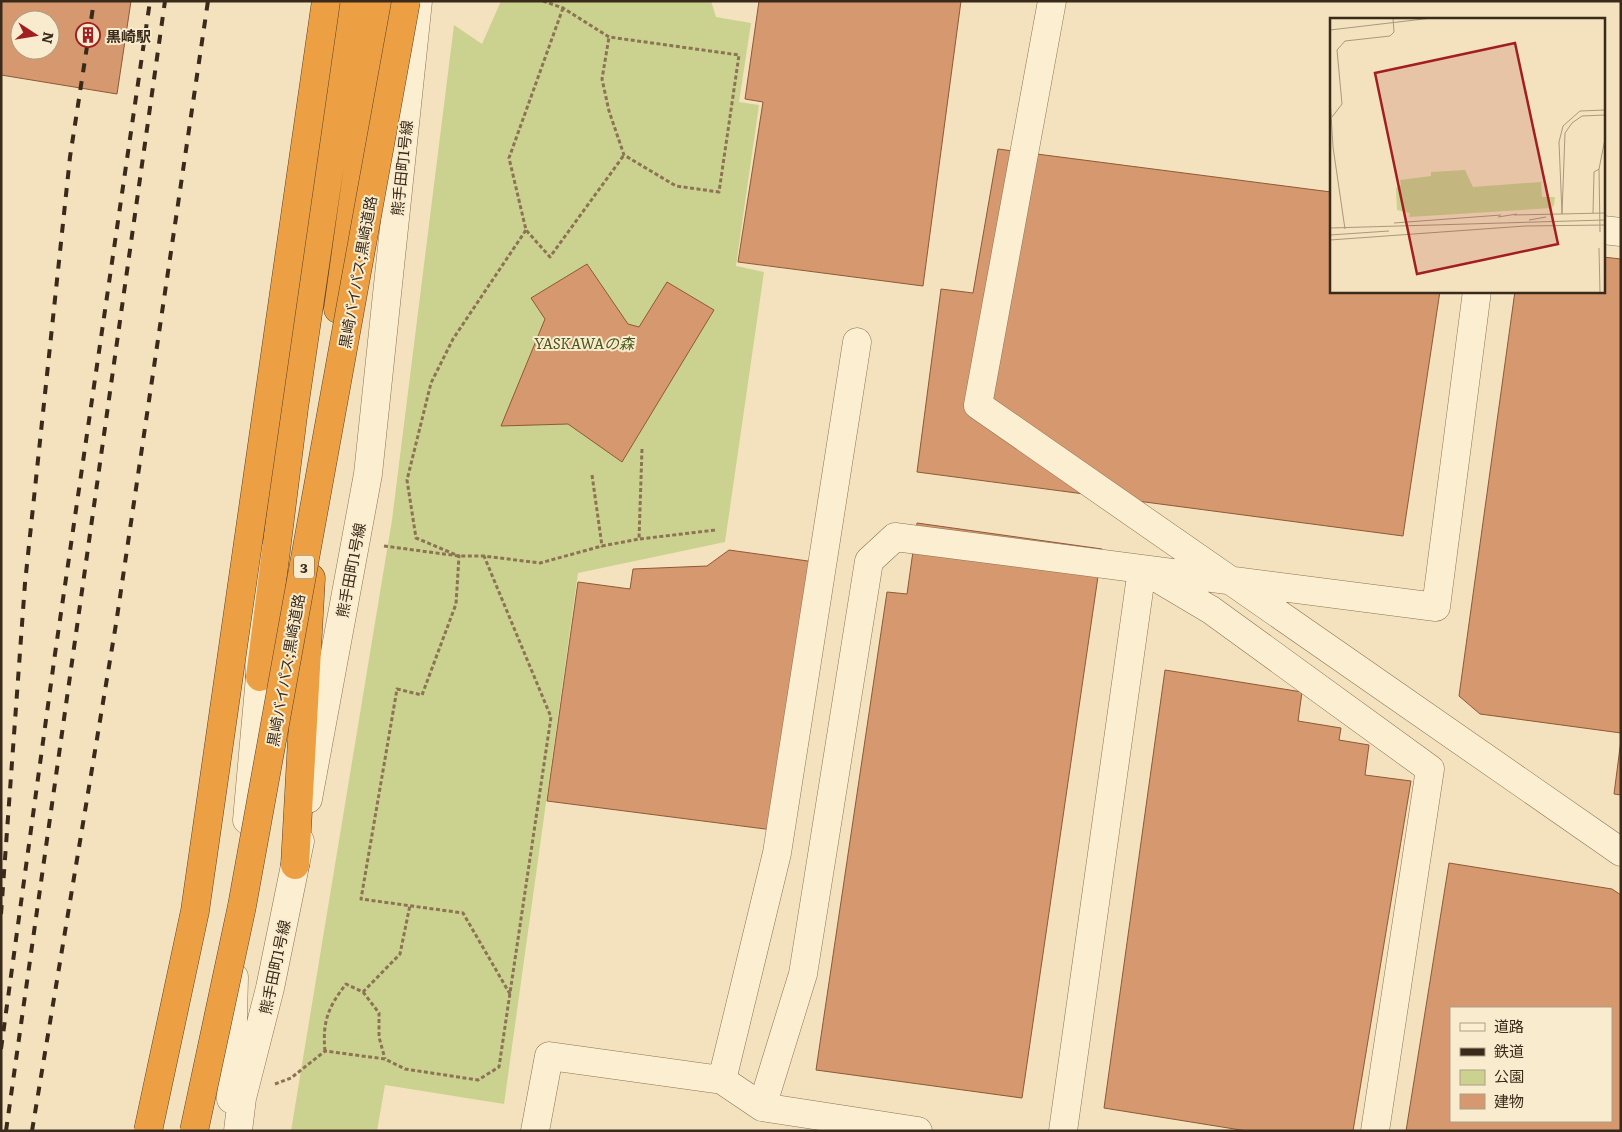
<svg xmlns="http://www.w3.org/2000/svg" width="1622" height="1132" viewBox="0 0 1622 1132" font-family="Literata,'Noto Sans JP',serif">
  <style>
    .green { fill: #cbd290 }
    .building { fill: #d5986f; stroke: #8e5937; fill-rule: evenodd }
    .lines { fill: none; stroke-linecap: round; stroke-linejoin: round }
    .minor-casing { stroke: #8d7254; stroke-width: 29 }
    .highway-casing { stroke: #5a3f29; stroke-width: 29 }
    .path { stroke: #8d7254; stroke-width: 3; stroke-dasharray: 4 2.5; stroke-linecap: butt }
    .minor { stroke: #fcefd1; stroke-width: 28 }
    .highway { stroke: #eca043; stroke-width: 28 }
    .rail { stroke: #3a2a1b; stroke-width: 4; stroke-dasharray: 9 9; stroke-linecap: butt }
    .highway-bridge-casing { stroke: #5a3f29; stroke-width: 29; stroke-linecap: butt }
    .highway-bridge { stroke: #eca043; stroke-width: 28 }
    .labels { text-anchor: middle; dominant-baseline: central; stroke-width: 4; stroke-linejoin: round; paint-order: stroke }
    .shield { fill: #f9ecce; stroke: #736451; stroke-width: 1 }
    .shield-label { font-size: 14px; font-weight: bold; fill: #3a2a1b }
    .poi-label { font-size: 15px; font-weight: bold; fill: #3a2a1b; stroke: #f9ecce; text-anchor: start }
    .street-label { font-size: 15px; fill: #3a2a1b; stroke: #f9ecce }
    .park-label { font-size: 15px; font-style: italic; fill: #4b591f; stroke: #f9ecce }
    .inset-road { fill: none; stroke: #a9987c; stroke-width: 1 }
    .view { fill: #a21e20; fill-opacity: 0.15; stroke: #a21e20; stroke-width: 2.5 }
    .inset-edge { fill: none; stroke: #3a2a1b; stroke-width: 2.5 }
  </style>
  <rect width="100%" height="100%" fill="#f3e2bd"/>
  <path class="green" d="M501,1H711L716,17L751,23L739,102L759,105L736,266L764,272L725,542L578,573L504,1104L385,1085L377,1131H291L392,520L454,25L482,44Z"/>
  <path class="building" d="M1,1H131L117,94L1,75ZM20,20H50V50H20Z
    M759,1H961L923,286L738,262L763,102L745,99Z
    M998,149L1331,192V291H1440L1403,536L917,472L941,289L973,293Z
    M1603,257L1621,259V733L1480,714L1459,696L1515,291H1603Z
    M587,264L628,324L639,327L667,282L714,310L622,462L568,424L501,426L545,319L531,298Z
    M917,523L1102,549L1022,1098L816,1070L887,592L907,594Z
    M729,550L815,562L773,830L547,801L578,582L630,589L633,569L707,566Z
    M1165,670L1302,692L1298,721L1341,728L1339,740L1369,745L1365,775L1411,781L1353,1131H1247L1104,1108Z
    M1621,740V795L1614,794Z
    M1449,863L1612,889L1621,895V1131H1406ZM1451,1008H1611V1121H1451Z"/>
  <g class="lines">
    <defs>
      <path id="minor" d="M1052,1L978,405L1621,852
        M1603,230L1621,232
        M308,799L368,474L418,1
        M247,820L260,677L253,554
        M722,1080L777,853L857,342
        M231,1099L234,977
        M762,1107L803,974L869,561L895,537L1436,607L1477,291
        M238,1131L242,1098L270,988L300,841
        M535,1131L549,1056L722,1080L762,1107L918,1131
        M1063,1131L1142,569L1211,610L1430,769L1375,1131"/>
      <path id="highway" d="M338,309L381,1
        M260,677L294,408L354,1
        M295,865L311,578"/>
    </defs>
    <use href="#minor" class="minor-casing"/>
    <use href="#highway" class="highway-casing"/>
    <path class="path" d="M543,1L563,8L609,37L739,55L719,192L676,186L624,155L609,111L602,79L609,37
      M563,8L509,158L526,230L550,257L624,155
      M642,449L639,539L716,530
      M592,475L602,546L639,539
      M384,546L459,556H484L540,563L602,546
      M363,992L379,1013V1037L385,1059
      M510,994L463,913L361,899L397,689L422,695L456,604L459,556L416,538L407,480L431,383L453,339L526,230
      M325,1051C322,1021 329,1006 346,984L363,992L400,954L410,905
      M275,1084L291,1078L325,1051L385,1059L405,1069L478,1080L499,1067L551,717L484,556"/>
    <use href="#minor" class="minor"/>
    <use href="#highway" class="highway"/>
    <path class="rail" d="M1,914L25,583L70,157L94,1
      M1,1049L55,654L150,1
      M6,1131L165,1
      M32,1131L116,624L208,1"/>
    <defs>
      <path id="highway-bridge" d="M148,1131L195,911L326,1
        M194,1131L242,906L406,1"/>
    </defs>
    <use href="#highway-bridge" class="highway-bridge-casing"/>
    <use href="#highway-bridge" class="highway-bridge"/>
  </g>
  <defs>
    <symbol id="building-ring" viewBox="-11 -11 22 22"><circle r="9.5" fill="#f9ecce" stroke="#a21e20" stroke-width="1.5"/><path d="M-4-6H4V6H1V3H-1V6H-4ZM-2.5-4.3h1.7v1.8h-1.7ZM.8-4.3h1.7v1.8H.8ZM-2.5-1h1.7V.8h-1.7ZM.8-1h1.7V.8H.8Z" fill="#a21e20"/></symbol>
  </defs>
  <g fill-rule="evenodd">
    <use href="#building-ring" x="74" y="21" width="28" height="28"/>
  </g>
  <g class="labels">
    <rect class="shield" x="294" y="555.5" width="20" height="23" rx="4"/>
    <g class="shield-label">
      <text x="304" y="567">3</text>
    </g>
    <g class="poi-label">
      <text x="106" y="35">黒崎駅</text>
    </g>
    <g class="street-label">
      <text transform="translate(401 168) rotate(-84)">熊手田町1号線</text>
      <text transform="translate(357 272) rotate(-80)">黒崎バイパス;黒崎道路</text>
      <text transform="translate(350 570) rotate(-79)">熊手田町1号線</text>
      <text transform="translate(285 670) rotate(-80)">黒崎バイパス;黒崎道路</text>
      <text transform="translate(274 967) rotate(-78)">熊手田町1号線</text>
    </g>
    <g class="park-label">
      <text x="584" y="342">YASKAWAの森</text>
    </g>
  </g>
  <g transform="translate(1330 18)">
    <rect width="275" height="275" fill="#f3e2bd"/>
    <path d="M135,152L143,169L211,164L212,179H225L224,187L222,190L79,199L80,195L67,192L66,170L71,167L70,162L101,158V154Z" fill="#cbd290"/>
    <path class="inset-road" d="M0,12L102,0M0,80L3,129L15,211M2,99L12,86L7,32L15,23L60,18L64,14L63,0M263,195L264,154L269,151M232,196L229,124L233,108L250,93L275,92M232,196L235,115L242,105L252,98L275,97M184,197L275,195M168,199L187,196M199,202L216,199M64,205L171,197M0,210L275,202M270,214L269,151L275,121M0,217L59,213M0,222L195,208L275,207M269,230L270,275"/>
    <path class="view" d="M185,25L228,226L87,256L45,55Z"/>
    <rect width="275" height="275" class="inset-edge"/>
  </g>
  <rect width="1622" height="1132" fill="none" stroke="#3a2a1b" stroke-width="5"/>
  <rect x="1450" y="1007" width="162" height="115" fill="#f9ecce" stroke="#ad9e86"/>
  <rect x="1460" y="1023" width="25" height="8" fill="#fcefd1" stroke="#ad9e86"/>
  <text x="1494" y="1032" font-size="15" fill="#3a2a1b">道路</text>
  <rect x="1460" y="1048" width="25" height="8" fill="#3a2a1b" stroke="#ad9e86"/>
  <text x="1494" y="1057" font-size="15" fill="#3a2a1b">鉄道</text>
  <rect x="1460" y="1070" width="25" height="15" fill="#cbd290" stroke="#ad9e86"/>
  <text x="1494" y="1082" font-size="15" fill="#3a2a1b">公園</text>
  <rect x="1460" y="1094" width="25" height="15" fill="#d5986f" stroke="#ad9e86"/>
  <text x="1494" y="1107" font-size="15" fill="#3a2a1b">建物</text>
  <g transform="translate(35 35) rotate(102)"><circle r="24" fill="#f9ecce" stroke="#ad9e86"/>
  <path d="M0-4L9 19L0 12L-9 19Z" fill="#a21e20"/>
  <text y="-8" font-size="14" font-weight="bold" text-anchor="middle" fill="#3a2a1b">N</text>
  </g>
</svg>
